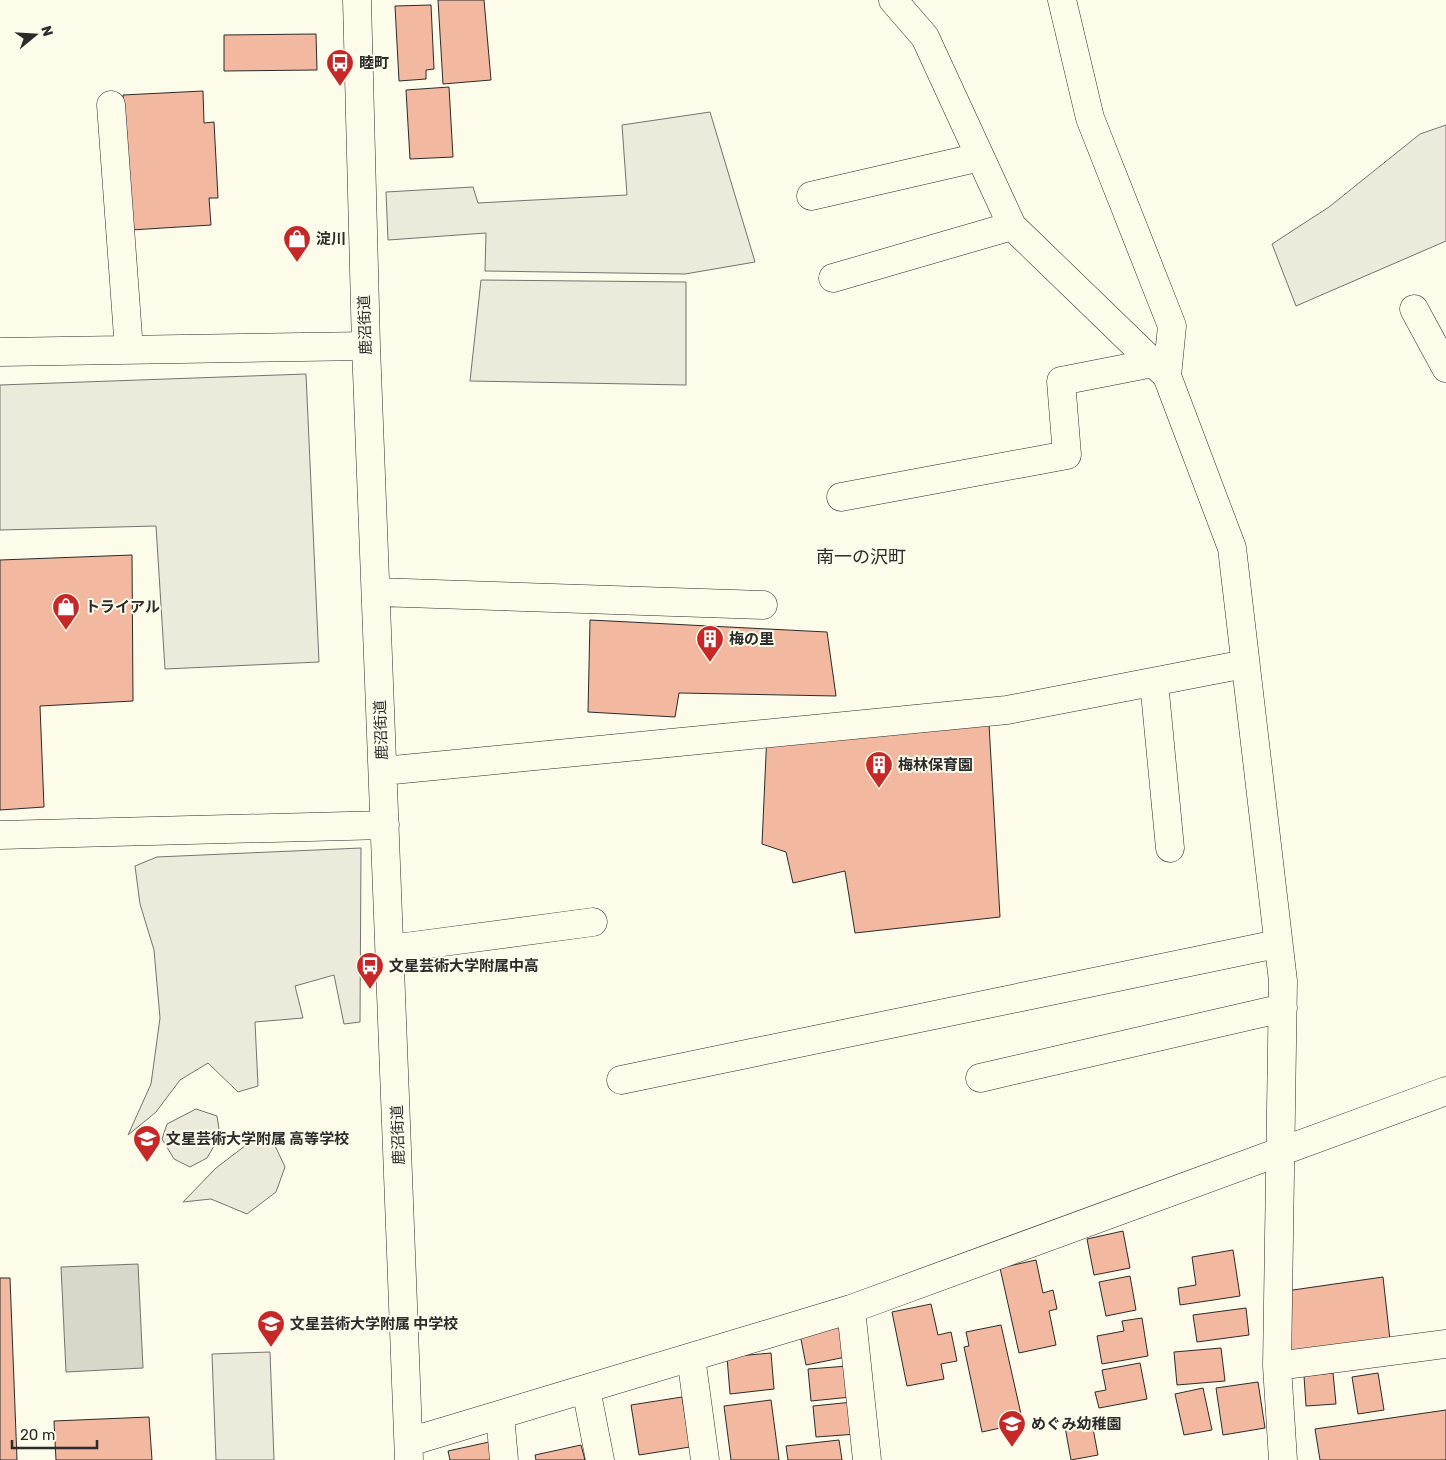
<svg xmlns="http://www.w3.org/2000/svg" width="1446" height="1460" viewBox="0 0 1446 1460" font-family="Rubik,'Noto Sans JP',sans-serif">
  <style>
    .green { fill: #ecebdb; stroke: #74746e }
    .parking { fill: #eceadb; stroke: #74746e }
    .water { fill: #d8d7c9; stroke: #74746e }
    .building { fill: #f2b8a0; stroke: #2b2b2b }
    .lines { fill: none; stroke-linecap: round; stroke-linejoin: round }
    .minor-casing { stroke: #2b2b2b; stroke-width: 29 }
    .minor { stroke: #fdfbea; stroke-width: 28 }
    .labels { text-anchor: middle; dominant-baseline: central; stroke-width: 4; stroke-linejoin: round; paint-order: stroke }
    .poi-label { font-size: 15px; font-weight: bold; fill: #2b2b2b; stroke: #fdfbea; text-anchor: start }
    .street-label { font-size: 15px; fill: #2b2b2b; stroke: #fdfbea }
    .quarter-label { font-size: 18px; fill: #2b2b2b; stroke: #fdfbea }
  </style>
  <rect width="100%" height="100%" fill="#fdfbea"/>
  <path class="green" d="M1446,125V241L1296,306L1272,244L1329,207L1420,134Z
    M361,848L360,1022L344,1024L334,975L295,986L303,1018L255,1022L258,1086L238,1092L208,1063L180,1080L156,1112L128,1135L151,1084L160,1018L154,950L140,904L135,866L157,857Z
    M196,1109L217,1116L220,1136L207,1158L190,1167L174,1159L162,1139L167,1124Z
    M270,1135L285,1167L276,1192L247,1214L211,1199L183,1202L216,1168L258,1136Z
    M270,1352L274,1460H216L212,1354Z"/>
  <path class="parking" d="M710,112L755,262L685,274L485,271L486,233L388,240L386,192L473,187L478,203L627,195L622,125Z
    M481,280L686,282V385L470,381Z
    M306,374L319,662L165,669L156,526L0,530V385Z"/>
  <path class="water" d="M138,1264L143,1368L66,1372L61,1267Z"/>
  <path class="building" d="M438,0H484L491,80L443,84Z
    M431,5L434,69L426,70V79L399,81L395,6Z
    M316,34L317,70L224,71V35Z
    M449,87L453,157L410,159L406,90Z
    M203,91L204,123L214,122L218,198H209L211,225L131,230L123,95Z
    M132,555L133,701L40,706L44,807L0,810V560Z
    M590,620L827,632L836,696L679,693L675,717L588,712Z
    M989,724L1000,917L855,933L845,871L793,883L786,852L762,844L767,733Z
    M1123,1231L1130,1268L1094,1275L1087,1239Z
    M1233,1250L1240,1296L1180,1305L1178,1288L1196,1285L1192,1257Z
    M1036,1260L1043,1293L1053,1290L1057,1309L1049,1311L1056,1345L1019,1353L1000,1268Z
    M1130,1276L1136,1310L1106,1316L1099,1282Z
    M1383,1277L1390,1340L1290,1351L1286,1291Z
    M0,1278H10L17,1460H0Z
    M931,1304L938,1335L951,1332L957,1361L941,1364L944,1379L907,1386L892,1312Z
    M1246,1308L1249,1335L1197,1342L1193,1315Z
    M1142,1318L1148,1356L1102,1364L1097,1336L1124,1331L1122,1321Z
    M1001,1325L1023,1423L982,1432L964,1347L969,1346L966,1332Z
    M840,1326L846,1357L806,1365L800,1334Z
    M1221,1348L1225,1381L1177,1385L1174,1352Z
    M771,1353L774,1389L730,1394L727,1357Z
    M1140,1363L1147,1399L1099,1408L1095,1392L1106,1390L1102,1370Z
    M848,1366L851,1397L811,1401L808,1369Z
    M1333,1373L1336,1404L1306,1406L1304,1376Z
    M1378,1373L1384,1410L1358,1414L1352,1377Z
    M1258,1382L1265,1428L1223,1435L1216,1388Z
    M1203,1388L1212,1430L1184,1435L1175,1394Z
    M682,1397L690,1447L639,1455L631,1405Z
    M771,1400L779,1460H731L724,1406Z
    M853,1402L857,1434L816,1437L813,1406Z
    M1446,1410V1460H1320L1315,1429Z
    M149,1417L152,1460H56L54,1421Z
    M1092,1423L1098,1455L1071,1460L1065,1427Z
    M839,1440L842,1460H788L786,1446Z
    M489,1442L492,1460H450L448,1451Z
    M581,1445L585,1460H536L535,1455Z"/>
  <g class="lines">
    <defs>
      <path id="minor" d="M357,0L366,346L409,1460
        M893,0L925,37L1012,226L1167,376
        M1062,0L1090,118L1172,326L1167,376L1232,548L1283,981L1277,1366L1283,1460
        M111,105L129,350
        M811,196L980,157
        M833,278L1012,226
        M1414,309L1446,368
        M0,352L366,346
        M841,497L1067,455L1061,381L1153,363
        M376,592L763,605
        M1154,682L1170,848
        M383,771L1007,710L1245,664
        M0,835L385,825
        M390,949L593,922
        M980,1078L1283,1008
        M621,1080L1277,944
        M851,1309L867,1460
        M691,1357L705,1460
        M1277,1366L1446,1344
        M586,1389L600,1460
        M500,1415L504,1460
        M409,1442L851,1309L1446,1091"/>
    </defs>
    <use href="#minor" class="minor-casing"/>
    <use href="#minor" class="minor"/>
  </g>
  <defs>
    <symbol id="bus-pin" viewBox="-11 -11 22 30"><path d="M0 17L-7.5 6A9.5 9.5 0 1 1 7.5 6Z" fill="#c62828" stroke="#fdfbea"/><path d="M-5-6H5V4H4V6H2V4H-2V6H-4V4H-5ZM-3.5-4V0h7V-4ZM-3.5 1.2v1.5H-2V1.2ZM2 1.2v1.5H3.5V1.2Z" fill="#fff"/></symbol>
    <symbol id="shop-pin" viewBox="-11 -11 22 30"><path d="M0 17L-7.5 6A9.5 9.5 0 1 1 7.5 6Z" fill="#c62828" stroke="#fdfbea"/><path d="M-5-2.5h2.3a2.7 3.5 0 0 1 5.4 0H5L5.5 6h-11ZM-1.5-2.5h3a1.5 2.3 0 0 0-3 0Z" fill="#fff"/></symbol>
    <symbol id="building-pin" viewBox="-11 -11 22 30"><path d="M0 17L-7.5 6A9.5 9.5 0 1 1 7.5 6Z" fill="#c62828" stroke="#fdfbea"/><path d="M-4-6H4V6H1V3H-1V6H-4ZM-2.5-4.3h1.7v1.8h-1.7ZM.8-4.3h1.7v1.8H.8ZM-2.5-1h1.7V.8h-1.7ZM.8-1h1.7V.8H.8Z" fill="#fff"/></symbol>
    <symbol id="school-pin" viewBox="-11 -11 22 30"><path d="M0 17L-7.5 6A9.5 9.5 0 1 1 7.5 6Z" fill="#c62828" stroke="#fdfbea"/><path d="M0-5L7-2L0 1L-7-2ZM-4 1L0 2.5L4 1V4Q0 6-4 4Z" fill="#fff"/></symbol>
  </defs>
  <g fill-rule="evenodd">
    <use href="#bus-pin" x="324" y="47" width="32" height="43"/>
    <use href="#shop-pin" x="281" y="223" width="32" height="43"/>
    <use href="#shop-pin" x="50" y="591" width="32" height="43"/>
    <use href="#building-pin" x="694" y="623" width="32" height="43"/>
    <use href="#building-pin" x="863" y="749" width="32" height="43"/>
    <use href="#bus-pin" x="354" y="950" width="32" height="43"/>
    <use href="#school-pin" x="131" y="1123" width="32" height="43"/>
    <use href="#school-pin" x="255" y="1308" width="32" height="43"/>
    <use href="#school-pin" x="996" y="1408" width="32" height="43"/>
  </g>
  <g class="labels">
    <g class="poi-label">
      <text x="359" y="63">睦町</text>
      <text x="316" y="239">淀川</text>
      <text x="85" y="607">トライアル</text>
      <text x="729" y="639">梅の里</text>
      <text x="898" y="765">梅林保育園</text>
      <text x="389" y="966">文星芸術大学附属中高</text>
      <text x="166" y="1139">文星芸術大学附属 高等学校</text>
      <text x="290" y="1324">文星芸術大学附属 中学校</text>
      <text x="1031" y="1424">めぐみ幼稚園</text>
    </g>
    <g class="street-label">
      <text transform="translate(365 325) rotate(-92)">鹿沼街道</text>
      <text transform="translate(381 730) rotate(-92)">鹿沼街道</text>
      <text transform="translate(398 1135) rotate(-92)">鹿沼街道</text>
    </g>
    <g class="quarter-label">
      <text x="861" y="557">南一の沢町</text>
    </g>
  </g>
  <g transform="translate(35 35) rotate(72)" stroke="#fdfbea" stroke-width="4" paint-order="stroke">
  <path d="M0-4L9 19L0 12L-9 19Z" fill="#2b2b2b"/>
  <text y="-8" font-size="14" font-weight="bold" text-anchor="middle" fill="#2b2b2b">N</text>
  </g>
  <path d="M12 1440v8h85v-8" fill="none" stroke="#2b2b2b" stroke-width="2.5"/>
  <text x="20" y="1440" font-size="15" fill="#2b2b2b" stroke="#fdfbea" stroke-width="4" paint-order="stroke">20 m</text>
</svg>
